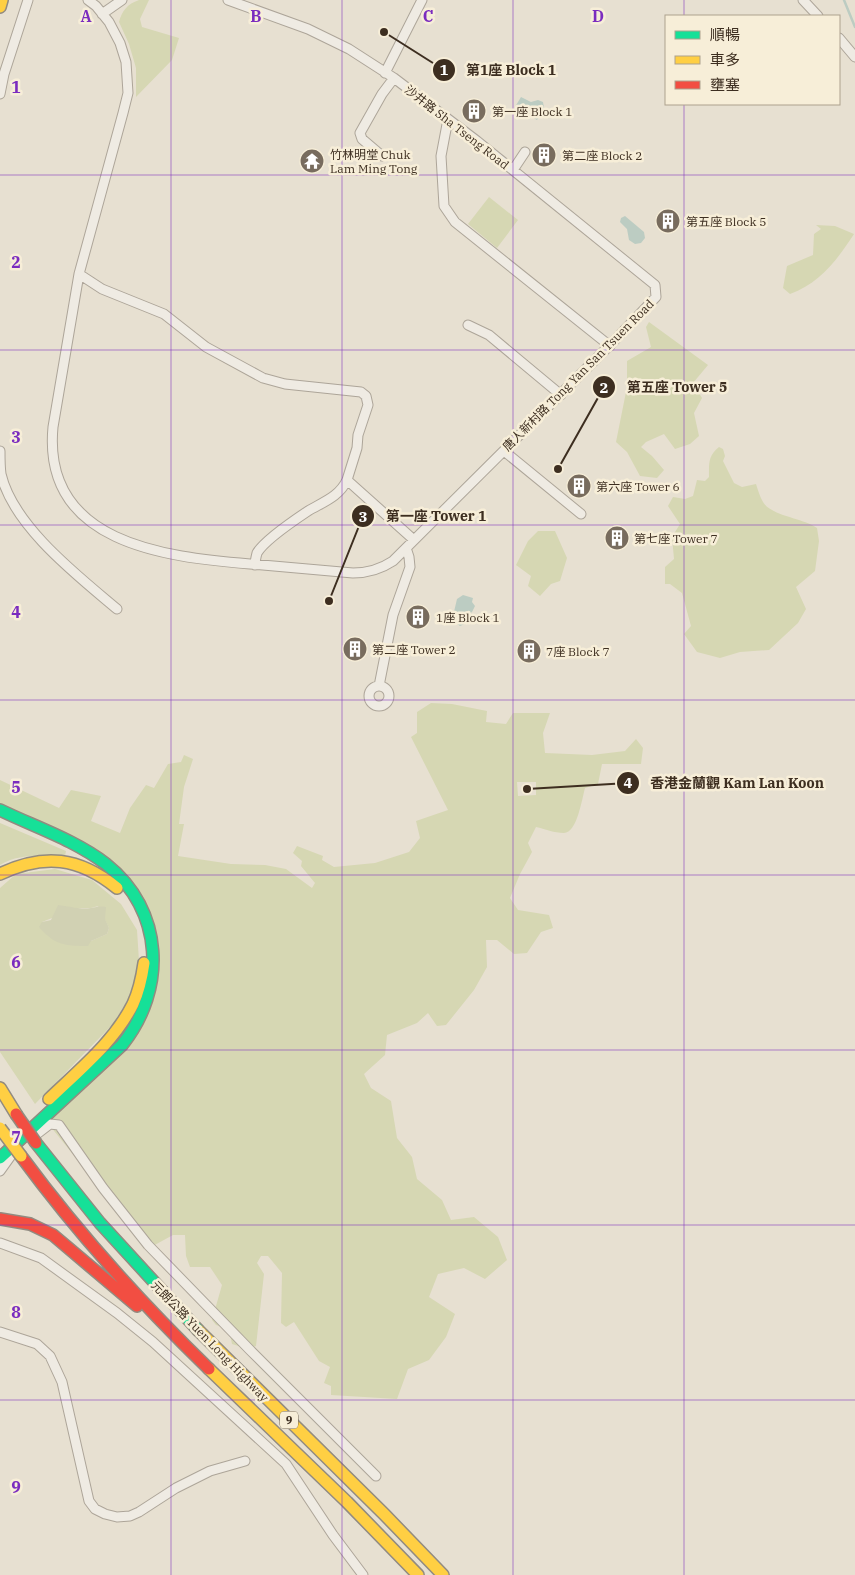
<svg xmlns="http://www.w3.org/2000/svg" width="855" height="1575" viewBox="0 0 855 1575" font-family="'IBM Plex Serif','Noto Sans TC',serif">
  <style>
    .green { fill: #d6d7b3; fill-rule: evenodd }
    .cemetery { fill: #d1d1b3 }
    .water { fill: #bcccc2 }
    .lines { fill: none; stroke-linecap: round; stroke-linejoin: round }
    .stream { stroke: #bcccc2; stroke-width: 2.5 }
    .street-casing { stroke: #ada599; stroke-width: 11 }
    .fast-casing { stroke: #928b80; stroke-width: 14 }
    .slow-casing { stroke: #928b80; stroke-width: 14 }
    .jam-casing { stroke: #928b80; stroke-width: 14 }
    .street { stroke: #efebe3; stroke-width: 9 }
    .fast { stroke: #16e098; stroke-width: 11 }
    .slow { stroke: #ffcf43; stroke-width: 11 }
    .jam { stroke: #f24e42; stroke-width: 11 }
    .slow-bridge-casing { stroke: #928b80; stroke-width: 14; stroke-linecap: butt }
    .jam-bridge-casing { stroke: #928b80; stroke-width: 14; stroke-linecap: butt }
    .slow-bridge { stroke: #ffcf43; stroke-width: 11 }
    .jam-bridge { stroke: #f24e42; stroke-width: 11 }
    .grid { fill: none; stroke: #7b2cbf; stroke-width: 1; stroke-opacity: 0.55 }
    .labels { text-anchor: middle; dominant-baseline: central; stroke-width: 5; stroke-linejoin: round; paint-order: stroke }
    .shield { fill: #f7eed8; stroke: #756857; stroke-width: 1 }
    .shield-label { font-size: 11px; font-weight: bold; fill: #3d2e20 }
    .poi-label { font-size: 12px; fill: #3d2e20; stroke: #f7eed8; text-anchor: start }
    .street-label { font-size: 12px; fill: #3d2e20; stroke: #f7eed8 }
    .grid-label { font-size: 16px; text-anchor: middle; font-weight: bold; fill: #7b2cbf; stroke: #f7eed8; stroke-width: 5; stroke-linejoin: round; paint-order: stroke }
    .leader { fill: none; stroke: #3d2e20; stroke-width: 2 }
    .callout-dot { fill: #3d2e20; stroke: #f7eed8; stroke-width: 2 }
    .mark-label { font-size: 15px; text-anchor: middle; font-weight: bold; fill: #fff }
    .callout-label { font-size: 14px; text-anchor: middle; font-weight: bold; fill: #3d2e20; stroke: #f7eed8; stroke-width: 5; stroke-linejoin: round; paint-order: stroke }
  </style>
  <rect width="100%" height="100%" fill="#e7e0d1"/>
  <path class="green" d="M139,0H149L140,19L142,27L179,38L172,60L136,97V68L129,44L119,22C122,11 127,4 139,0Z
    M489,197L518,220L497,248L468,224Z
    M816,225L835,226L854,234C837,260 820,283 790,294L783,288L787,266L813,255L814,234L821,229Z
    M649,322L708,365L693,383L702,398L694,413L699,436L690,444L675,449L664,434L646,442L641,447L652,456L664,470L657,478L640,476L627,452L616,442L627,387V361L651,347L646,327Z
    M719,447L723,449L725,456L723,461L734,483L742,487L756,484C758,490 760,497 763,502C771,516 803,518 817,528L819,541L815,571L796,587L806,609L798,623L769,650L740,652L720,658L697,652L684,634L691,626L682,593L670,584H665V567L674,559L672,537L680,524L668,506L673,497L685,499L693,496L697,480L705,481L709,477C709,463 708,456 719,447Z
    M538,531H555L567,558L560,581L551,584L540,596L528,586L531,576L516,565L528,541Z
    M431,703L452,704L487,711L486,722L506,724L513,713H550L543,733L545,753L592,755L625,751L636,739L643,748L641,764H602L598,784L585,788C582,799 577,833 564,833C554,833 545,829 536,827L528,843L532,852L520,874L510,898L518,910L549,915L553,928L541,932L527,953L514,954L497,940H486L487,967L474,990L446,1025L437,1026L428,1013L417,1023L387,1035L385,1055L364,1074L371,1088L391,1101L397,1138L412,1157L417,1179L442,1200L451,1220L474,1217L498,1237L507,1260L485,1279L464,1268L438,1274L429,1297L455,1314L446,1337L429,1360L408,1369L397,1399L331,1395V1386L324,1383L330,1367L319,1361L294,1322L286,1327L281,1323L282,1273L268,1256H261L257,1263L264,1274L256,1346L248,1349L232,1344L229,1329L216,1325L212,1320L222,1285L210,1267H190L186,1256L185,1235H173L151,1247L114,1205L46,1121L103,1069L158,939L121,879L0,807V780L59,808L71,790L101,796L91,821L120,833L130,808L146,785L154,788L168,764L181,762L184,755L193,759L184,787L179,824H184L178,856L231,864L265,865L286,869L312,888L315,883L301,866L302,861L293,853L297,846L323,856L322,860L334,867L375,863L409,852L420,838L416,821L448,810L411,737L417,733V712ZM517,782H536V795L518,796Z
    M0,823L66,851L65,856C44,856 18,853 0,865Z
    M55,869L92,880L121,904L137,930L139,961L132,994L113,1024L35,1104L0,1052V888L16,874ZM98,906L109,928L107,934L91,941L42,922L77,908H91Z"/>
  <path class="cemetery" d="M58,905C68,906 81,910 91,908C98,907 98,906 106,907L105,919L109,928L107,934L91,941L88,946C64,946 55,945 39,927L42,922L51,920Z"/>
  <path class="water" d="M521,97L531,102L538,100L543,102L544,108L537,120L515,107Z
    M625,216L644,232L645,238L641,243L635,244L629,240L627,229L620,222L621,218Z
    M463,595L473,598L472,602L475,606L472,612L469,614L467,623L460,626L456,623L455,617L453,616L457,599Z"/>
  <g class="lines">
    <path class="stream" d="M844,0L855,27"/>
    <defs>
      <path id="street" d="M88,0L96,6L109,22L120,43L126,62L128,93L123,113L79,274L53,427C42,543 164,557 250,564C285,567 319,570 353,573C368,573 381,569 393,561L612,343L656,297L655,285L477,141L394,78L349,49L308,29L228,0
        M803,0L818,16
        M102,14L122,0
        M839,38L855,57
        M385,73L422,0
        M0,94L4,74L28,0
        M448,119L441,156L444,206L455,222L610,346
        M382,156L362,139L360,133L382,94L394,78
        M513,170L525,152
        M79,274L102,289L164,314L206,347L263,378L285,384L361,392L366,396L368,405L358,435L357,448L347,480
        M468,325L489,335L561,395
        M0,451C0,458 0,467 1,474C13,526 78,576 117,609
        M504,451L581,514
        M255,565C255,561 256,557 257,553C264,541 296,519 308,511C323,502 339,497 347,480L414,540
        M379,686L393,615L410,567L409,557L406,548
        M369 696a10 10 0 1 1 20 0a10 10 0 1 1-20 0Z
        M37,1134L50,1124L59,1125L103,1188L148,1245L250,1350L376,1476
        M0,1171L10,1157
        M0,1243L41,1258L117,1313L153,1342L286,1464L333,1535L363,1575
        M0,1332L37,1344L50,1356L62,1382L89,1501L95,1509L105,1514L117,1517L130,1516L139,1512L176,1488L210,1471L245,1461"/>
      <path id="fast" d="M0,810C35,827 75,840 106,864C164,910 167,989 122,1045L0,1158
        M36,1143L100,1223L198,1330"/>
      <path id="slow" d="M0,7L2,0
        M0,874C44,853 79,857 117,888
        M0,1088L16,1114
        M49,1099C79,1070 114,1042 133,1004C139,991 142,977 144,963
        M198,1330L384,1514L443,1575
        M209,1369L347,1502L418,1575"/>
      <path id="jam" d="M21,1156C77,1232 141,1303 209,1369
        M0,1219L30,1224L53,1235L137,1306"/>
    </defs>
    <use href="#street" class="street-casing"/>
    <use href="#fast" class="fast-casing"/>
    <use href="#slow" class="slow-casing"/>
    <use href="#jam" class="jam-casing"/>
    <use href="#street" class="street"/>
    <use href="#fast" class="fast"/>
    <use href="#slow" class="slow"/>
    <use href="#jam" class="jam"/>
    <defs>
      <path id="slow-bridge" d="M0,1128L21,1156"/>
      <path id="jam-bridge" d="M16,1114L36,1143"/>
    </defs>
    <use href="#slow-bridge" class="slow-bridge-casing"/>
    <use href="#jam-bridge" class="jam-bridge-casing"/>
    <use href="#slow-bridge" class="slow-bridge"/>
    <use href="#jam-bridge" class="jam-bridge"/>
  </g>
  <path class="grid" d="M171,0V1575M342,0V1575M513,0V1575M684,0V16M684,104V1575M0,175H855M0,350H855M0,525H855M0,700H855M0,875H855M0,1050H855M0,1225H855M0,1400H855"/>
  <defs>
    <symbol id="building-disc" viewBox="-11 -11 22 22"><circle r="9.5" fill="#786c5e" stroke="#f7eed8"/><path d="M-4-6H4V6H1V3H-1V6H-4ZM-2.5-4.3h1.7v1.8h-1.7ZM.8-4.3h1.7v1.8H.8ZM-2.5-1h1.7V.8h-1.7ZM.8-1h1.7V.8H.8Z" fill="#fff"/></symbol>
    <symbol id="temple-disc" viewBox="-11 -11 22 22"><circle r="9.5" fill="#786c5e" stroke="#f7eed8"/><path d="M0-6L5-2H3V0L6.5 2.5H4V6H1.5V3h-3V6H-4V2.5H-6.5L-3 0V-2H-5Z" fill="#fff"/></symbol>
  </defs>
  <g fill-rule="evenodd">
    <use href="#building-disc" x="460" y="97" width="28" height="28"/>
    <use href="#building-disc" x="530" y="141" width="28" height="28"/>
    <use href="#temple-disc" x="298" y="147" width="28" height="28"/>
    <use href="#building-disc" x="654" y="207" width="28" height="28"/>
    <use href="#building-disc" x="565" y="472" width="28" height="28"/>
    <use href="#building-disc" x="603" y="524" width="28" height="28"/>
    <use href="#building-disc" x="404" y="603" width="28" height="28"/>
    <use href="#building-disc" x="341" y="635" width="28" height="28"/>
    <use href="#building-disc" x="515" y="637" width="28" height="28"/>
  </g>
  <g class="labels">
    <rect class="shield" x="280" y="1411.5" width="18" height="17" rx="4"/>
    <g class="shield-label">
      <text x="289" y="1420">9</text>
    </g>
    <g class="poi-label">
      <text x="492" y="111">第一座 Block 1</text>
      <text x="330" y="154">竹林明堂 Chuk<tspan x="330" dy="14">Lam Ming Tong</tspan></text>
      <text x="562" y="155">第二座 Block 2</text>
      <text x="686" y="221">第五座 Block 5</text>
      <text x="596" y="486">第六座 Tower 6</text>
      <text x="634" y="538">第七座 Tower 7</text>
      <text x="436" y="617">1座 Block 1</text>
      <text x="372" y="649">第二座 Tower 2</text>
      <text x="546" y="651">7座 Block 7</text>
    </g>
    <g class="street-label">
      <text transform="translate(457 127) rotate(38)">沙井路 Sha Tseng Road</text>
      <text transform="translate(578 375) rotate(-45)">唐人新村路 Tong Yan San Tsuen Road</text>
      <text transform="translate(210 1341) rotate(46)">元朗公路 Yuen Long Highway</text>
    </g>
  </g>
  <g class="grid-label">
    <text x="86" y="22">A</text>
    <text x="256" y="22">B</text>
    <text x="428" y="22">C</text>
    <text x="598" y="22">D</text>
    <text x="16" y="93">1</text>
    <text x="16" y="268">2</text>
    <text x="16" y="443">3</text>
    <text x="16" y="618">4</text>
    <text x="16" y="793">5</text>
    <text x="16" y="968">6</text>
    <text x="16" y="1143">7</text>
    <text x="16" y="1318">8</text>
    <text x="16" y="1493">9</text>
  </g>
  <path class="leader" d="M384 32L444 70M558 469L604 387M329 601L363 516M527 789L628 783"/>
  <g class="callout-dot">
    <circle cx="384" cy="32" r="5"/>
    <circle cx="558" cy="469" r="5"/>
    <circle cx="329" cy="601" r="5"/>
    <circle cx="527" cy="789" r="5"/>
    <circle cx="444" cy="70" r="12"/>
    <circle cx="604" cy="387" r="12"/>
    <circle cx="363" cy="516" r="12"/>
    <circle cx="628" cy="783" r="12"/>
  </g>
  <g class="mark-label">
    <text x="444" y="75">1</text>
    <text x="604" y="393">2</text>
    <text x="363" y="522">3</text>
    <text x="628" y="788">4</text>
  </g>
  <g class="callout-label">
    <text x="511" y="75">第1座 Block 1</text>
    <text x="677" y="392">第五座 Tower 5</text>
    <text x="436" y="521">第一座 Tower 1</text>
    <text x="737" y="788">香港金蘭觀 Kam Lan Koon</text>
  </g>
  <rect x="665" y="15" width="175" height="90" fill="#f7eed8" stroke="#ada18e"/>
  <rect x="675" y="31" width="25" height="8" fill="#16e098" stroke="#ada18e"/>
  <text x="710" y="40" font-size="15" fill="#3d2e20">順暢</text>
  <rect x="675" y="56" width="25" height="8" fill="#ffcf43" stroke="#ada18e"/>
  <text x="710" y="65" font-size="15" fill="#3d2e20">車多</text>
  <rect x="675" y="81" width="25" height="8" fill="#f24e42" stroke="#ada18e"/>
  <text x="710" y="90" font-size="15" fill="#3d2e20">壅塞</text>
</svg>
